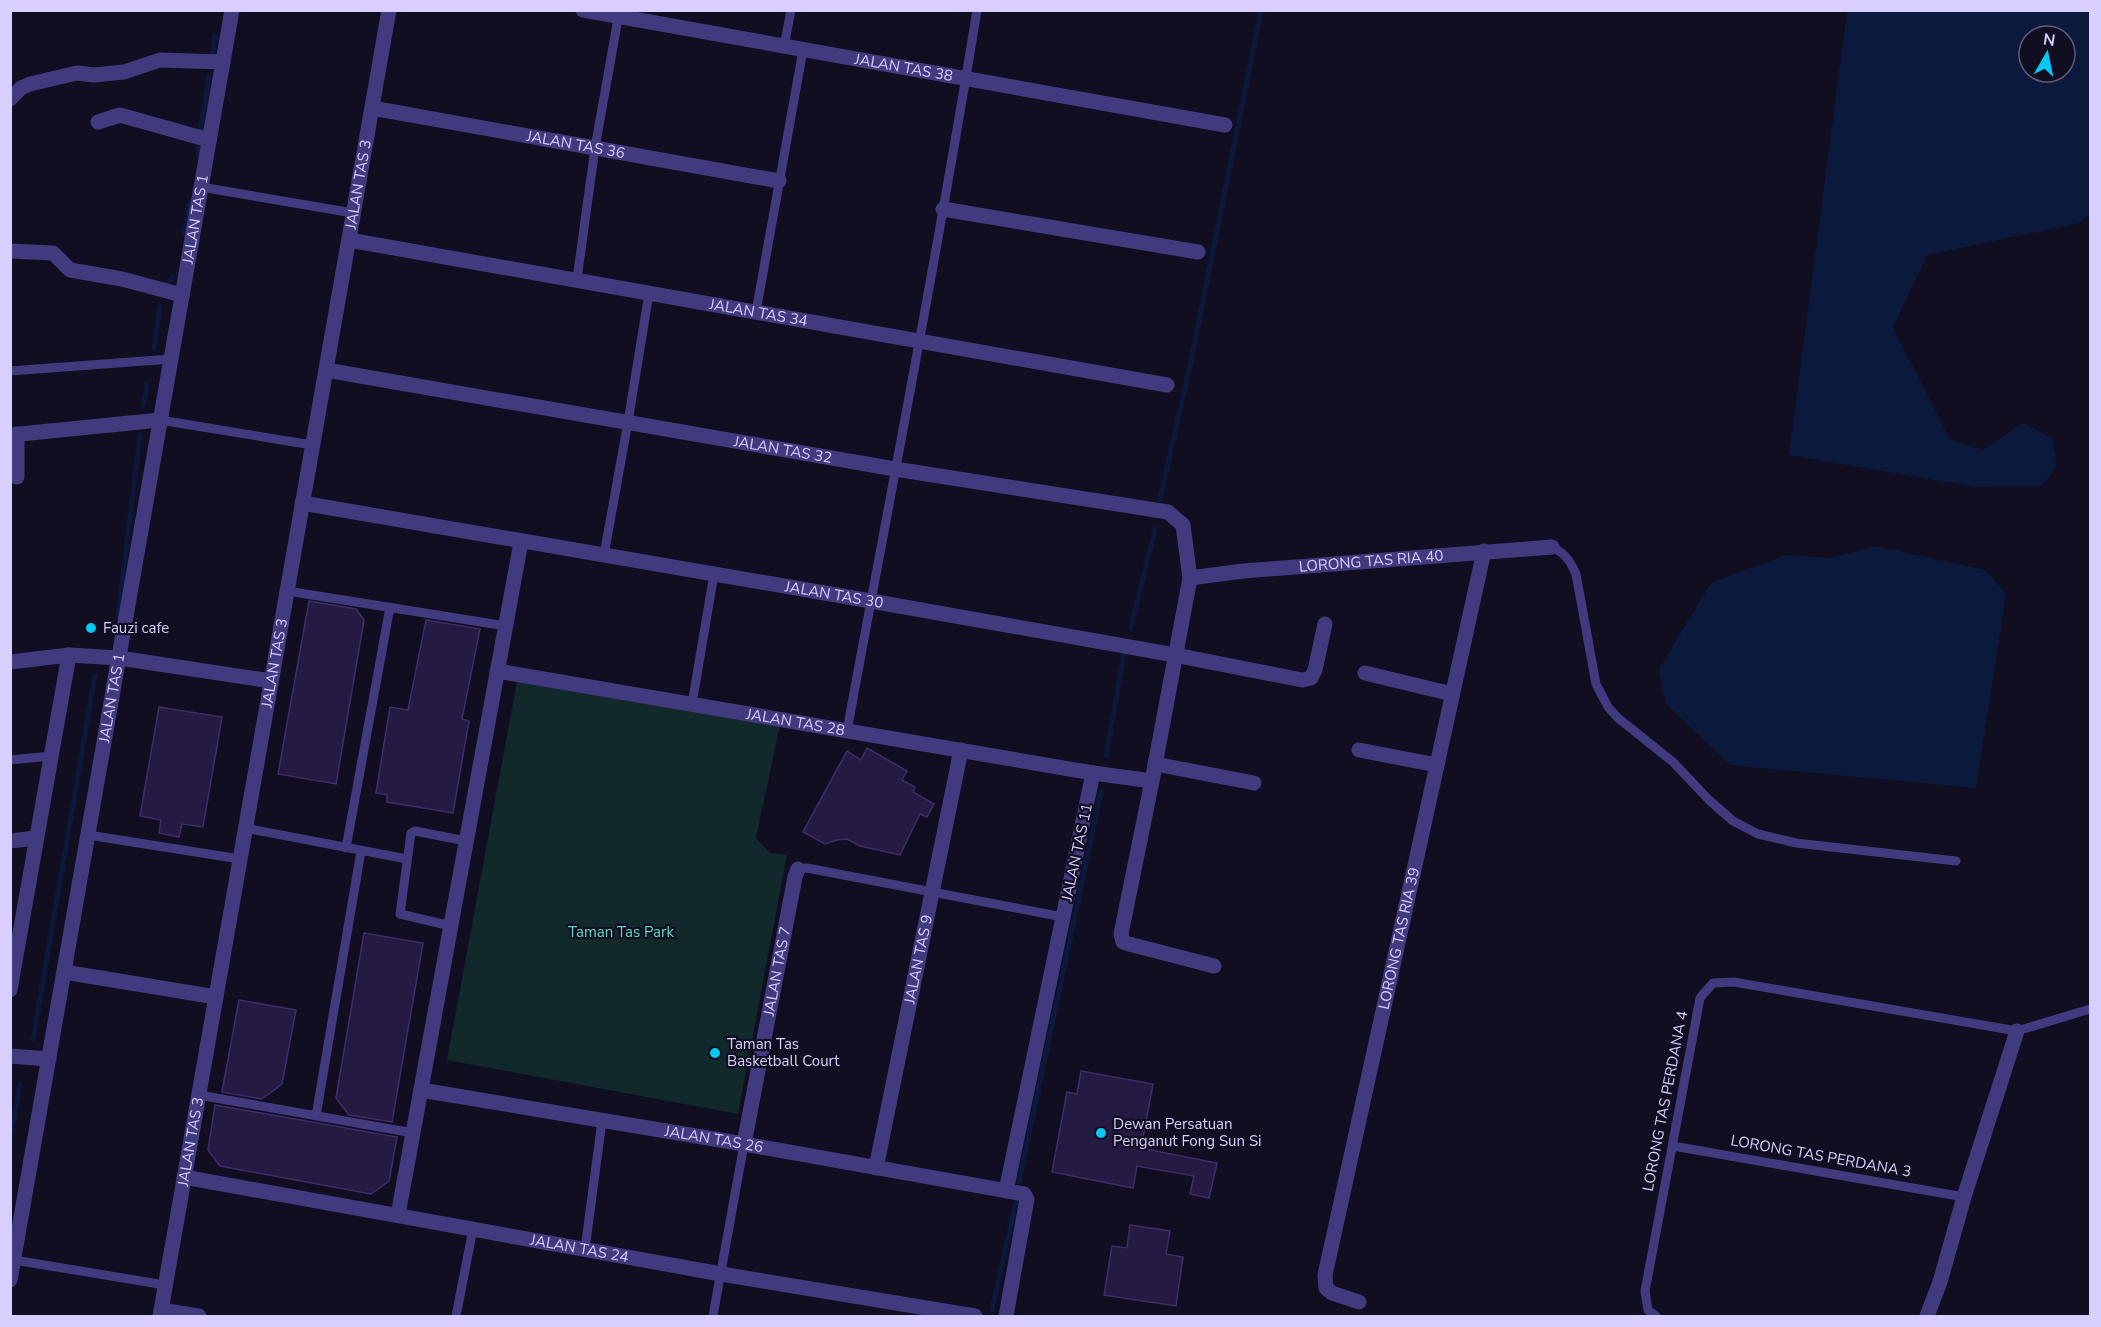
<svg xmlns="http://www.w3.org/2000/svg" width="2101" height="1327" viewBox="0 0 2101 1327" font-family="'Nunito Sans',sans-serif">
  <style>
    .green { fill: #11292a }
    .water { fill: #0b193d; fill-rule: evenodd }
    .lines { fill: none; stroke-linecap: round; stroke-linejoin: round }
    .stream { stroke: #0b193d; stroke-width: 5 }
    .building { fill: #251a41; stroke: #3e2d6c; stroke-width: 1.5 }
    .lane { stroke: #423a7e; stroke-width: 9 }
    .street { stroke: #423a7e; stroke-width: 15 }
    .poi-dot { fill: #07c8f1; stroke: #120e21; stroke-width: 2 }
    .labels { text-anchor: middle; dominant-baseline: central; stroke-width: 4.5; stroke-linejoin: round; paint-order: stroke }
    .street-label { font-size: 15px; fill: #d8cffe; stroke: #120e21 }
    .poi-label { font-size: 15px; fill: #d8cffe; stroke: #120e21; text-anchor: start }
    .park-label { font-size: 15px; fill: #5ddbc5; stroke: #120e21 }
  </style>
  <rect width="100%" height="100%" fill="#120e21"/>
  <path class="green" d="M518,676L780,725L756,838L770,853L787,855L738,1114L447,1060Z"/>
  <path class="water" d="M1847,11H2090V213L2080,223L1927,255L1893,327L1950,440L1983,450L2023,423L2052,438L2057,466L2042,486L1975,487L1789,455ZM2029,36H2065V72H2029Z
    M1875,546L1986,570L2006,595L1976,788L1730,765L1665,703L1659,669L1711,583L1786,555L1830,558Z"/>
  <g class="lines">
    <path class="stream" d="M212,56L215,36
      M200,132L209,77
      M198,148L200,162
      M184,233L191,200
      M165,287L173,277
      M154,349L160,306
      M143,406L147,384
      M1160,499L1189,371L1261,10
      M118,616L140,435
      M1131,628L1155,529
      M1106,756L1124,654
      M33,1040L95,675
      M10,1139L20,1085
      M1019,1182L1101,792
      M992,1310L1016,1202"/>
  </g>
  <path class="building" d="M309,601L356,609L364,620L336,784L278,774Z
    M426,620L480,629L462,719L469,721L453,813L387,802V795L376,793L390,707L408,710Z
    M159,707L222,717L203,827L182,824L179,837L159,833L161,820L140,816Z
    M867,748L907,771L902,780L915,787L913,792L934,804L927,817L920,814L900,855L860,846L847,839L837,840L825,844L803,832L847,751L861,760Z
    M364,933L423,943L392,1122L349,1115L336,1098Z
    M239,1000L296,1010L282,1084L262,1099L222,1092Z
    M1081,1071L1153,1084L1141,1148L1217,1163L1209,1198L1190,1194L1194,1176L1137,1166L1133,1188L1052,1172L1067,1092L1077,1094Z
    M215,1105L397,1137L389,1181L371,1194L220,1166L208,1150Z
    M1130,1225L1170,1231L1166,1254L1183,1257L1176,1306L1104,1295L1112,1246L1127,1248Z"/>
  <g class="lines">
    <path class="lane" d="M784,47L791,10
      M201,187L353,213
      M577,279L595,148L619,13
      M756,312L803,50
      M10,371L171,359
      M160,420L312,445
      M1552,547C1566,554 1570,561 1576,574L1596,684L1608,707L1618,718L1673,762L1709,800L1733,821L1758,834L1796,843L1956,861
      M604,555L628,422L649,293
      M287,591L506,626
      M692,704L714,574
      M847,731C891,491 938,251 977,10
      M10,760L51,756
      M245,828L407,859
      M88,835L240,859
      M346,848L390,607
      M798,869L807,868L1063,917
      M451,926L400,914L411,833L415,831L466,841
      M199,1095L413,1133
      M316,1116L361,851
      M1673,1146L1964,1197
      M585,1249L602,1121
      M14,1260L165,1285
      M456,1316L473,1229
      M713,1316L744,1144
      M1656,1316L1648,1310L1645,1291L1700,998L1713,983L1734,982L2017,1031L2090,1009"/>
    <g class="street">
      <path id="s1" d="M583,10L1225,125"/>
      <path d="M10,99L21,88L30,84L77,73L94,75L124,72L160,60L223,62"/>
      <path id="s2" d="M372,108L779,181"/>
      <path d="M98,122L120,115L209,140"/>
      <path d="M943,209L1198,252"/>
      <path id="s3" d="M349,240L1167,385"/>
      <path d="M10,251L53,253L70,270L122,279L182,295"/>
      <path id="s4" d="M326,370L895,469L1168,512L1183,525L1190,578L1152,781L1093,773L1006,1191"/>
      <path d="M10,435L160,420"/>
      <path d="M17,477V434"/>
      <path id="s5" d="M302,503L871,601L1175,655L1302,680L1311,678L1315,670L1325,624"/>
      <path id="s6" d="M1190,578L1243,571L1552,547"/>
      <path d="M10,662L69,655L119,658L271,681"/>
      <path id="s7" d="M497,671L1093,773"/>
      <path d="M1365,673L1452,694"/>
      <path d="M1359,750L1437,765"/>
      <path d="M1155,764L1254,783"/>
      <path d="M1152,781L1121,934L1123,942L1129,944L1214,966"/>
      <path d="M10,841L36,838"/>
      <path d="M64,972L216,997"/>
      <path d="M10,990L69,655"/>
      <path d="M10,1056L49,1059"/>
      <path id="s8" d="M421,1090L744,1144L1024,1194L1027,1199L1006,1316"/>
      <path id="s9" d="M744,1144L795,877L798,869"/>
      <path id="s10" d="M876,1168L961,750"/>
      <path id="s11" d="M184,1177L721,1274L975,1316"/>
      <path d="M398,1215L521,542"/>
      <path id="s12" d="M10,1280L232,10"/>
      <path id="s13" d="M1359,1302L1332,1293L1326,1288L1325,1275L1484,551"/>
      <path d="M161,1310L199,1316"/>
      <path id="s14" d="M160,1316L389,10"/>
      <path d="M1927,1316L1940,1282L1964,1197L2017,1031"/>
    </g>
  </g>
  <g class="poi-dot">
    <circle cx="91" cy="628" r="6"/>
    <circle cx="715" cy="1053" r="6"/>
    <circle cx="1101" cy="1133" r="6"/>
  </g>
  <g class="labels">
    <g class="street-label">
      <text stroke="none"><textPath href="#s1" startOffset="326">JALAN TAS 38</textPath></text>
      <text stroke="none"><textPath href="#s2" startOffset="207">JALAN TAS 36</textPath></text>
      <text stroke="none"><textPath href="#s14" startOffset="1149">JALAN TAS 3</textPath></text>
      <text stroke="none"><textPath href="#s12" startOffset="1077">JALAN TAS 1</textPath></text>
      <text stroke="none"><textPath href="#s3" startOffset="416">JALAN TAS 34</textPath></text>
      <text stroke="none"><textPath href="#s4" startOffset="464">JALAN TAS 32</textPath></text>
      <text stroke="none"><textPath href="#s6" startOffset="182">LORONG TAS RIA 40</textPath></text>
      <text stroke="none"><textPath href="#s5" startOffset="540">JALAN TAS 30</textPath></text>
      <text stroke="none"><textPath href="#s14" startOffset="663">JALAN TAS 3</textPath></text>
      <text stroke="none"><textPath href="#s12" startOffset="591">JALAN TAS 1</textPath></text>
      <text stroke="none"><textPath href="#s7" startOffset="303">JALAN TAS 28</textPath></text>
      <text transform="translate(1077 852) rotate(-78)">JALAN TAS 11</text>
      <text stroke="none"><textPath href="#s13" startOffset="394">LORONG TAS RIA 39</textPath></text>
      <text stroke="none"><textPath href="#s10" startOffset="213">JALAN TAS 9</textPath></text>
      <text stroke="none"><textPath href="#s9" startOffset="176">JALAN TAS 7</textPath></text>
      <text transform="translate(1665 1101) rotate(-79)">LORONG TAS PERDANA 4</text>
      <text stroke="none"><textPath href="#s8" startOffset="297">JALAN TAS 26</textPath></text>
      <text stroke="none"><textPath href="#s14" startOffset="177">JALAN TAS 3</textPath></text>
      <text transform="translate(1821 1156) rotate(10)">LORONG TAS PERDANA 3</text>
      <text stroke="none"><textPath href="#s11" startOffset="402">JALAN TAS 24</textPath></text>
    </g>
    <g class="poi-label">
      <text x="103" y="628">Fauzi cafe</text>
      <text x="727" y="1044">Taman Tas<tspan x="727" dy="17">Basketball Court</tspan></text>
      <text x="1113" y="1124">Dewan Persatuan<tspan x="1113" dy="17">Penganut Fong Sun Si</tspan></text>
    </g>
    <g class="park-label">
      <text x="621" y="932">Taman Tas Park</text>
    </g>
  </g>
  <rect width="2101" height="1327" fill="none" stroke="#d8cffe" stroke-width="24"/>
  <g transform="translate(2047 54) rotate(9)"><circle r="28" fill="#120e21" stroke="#615b79" stroke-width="1.5"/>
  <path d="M0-4.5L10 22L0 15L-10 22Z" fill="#07c8f1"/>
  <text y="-9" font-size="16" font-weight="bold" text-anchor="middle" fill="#d8cffe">N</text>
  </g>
</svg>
